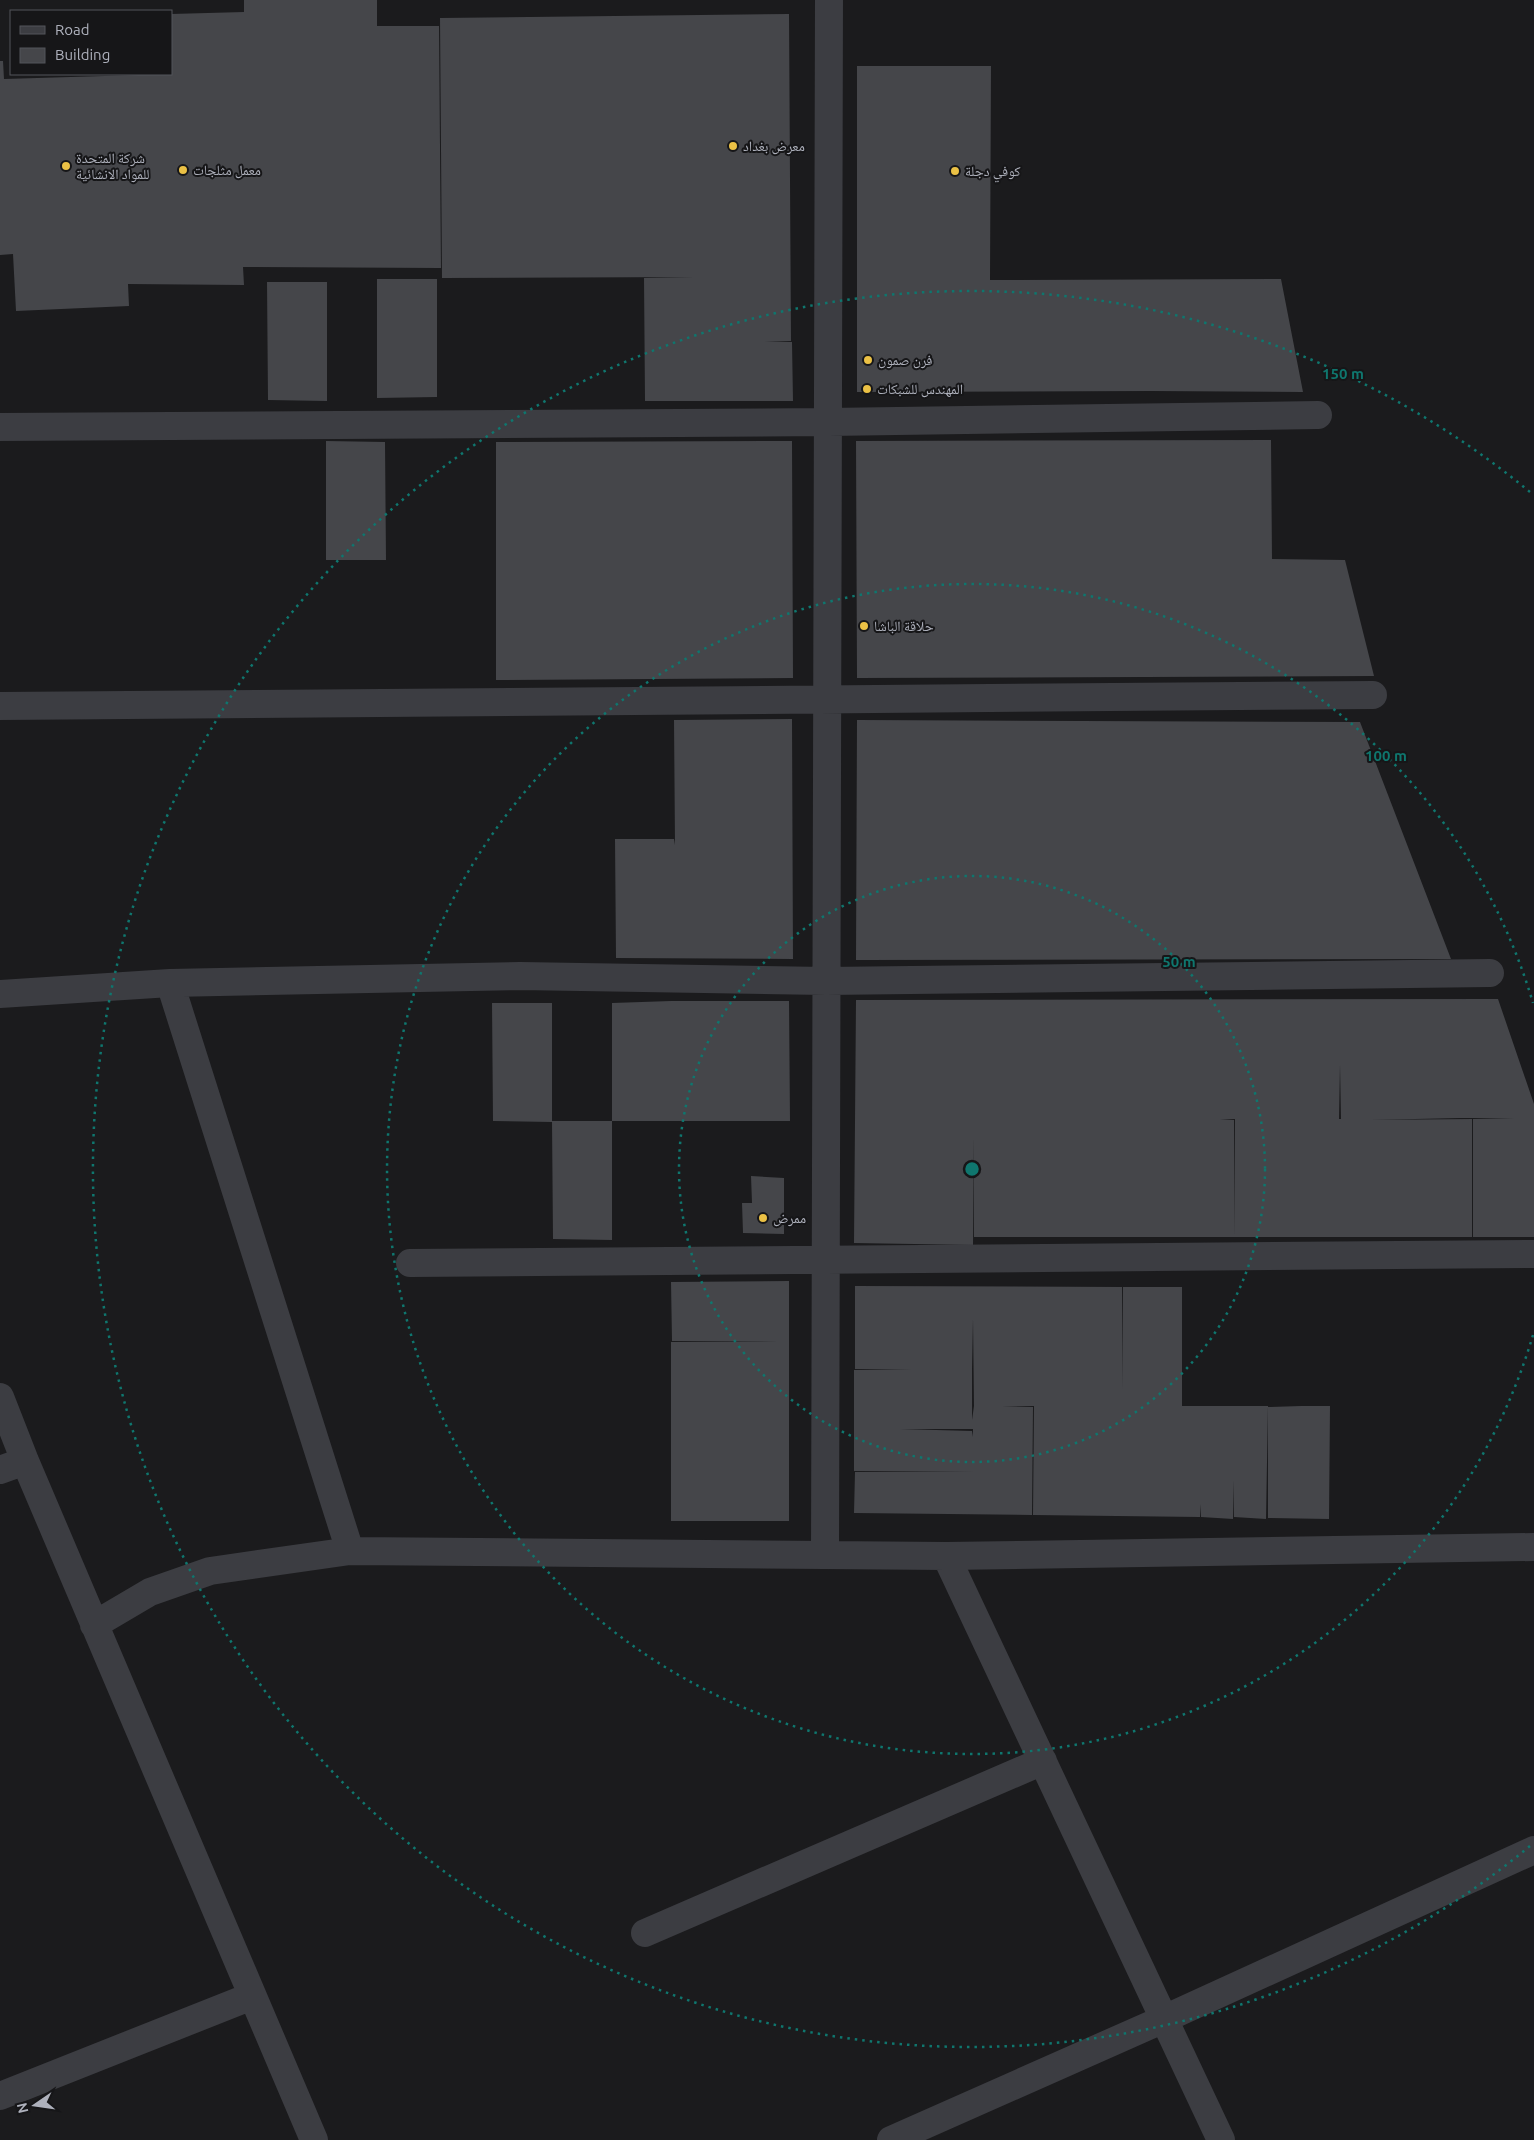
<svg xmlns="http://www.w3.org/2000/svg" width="1534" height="2140" viewBox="0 0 1534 2140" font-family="Ubuntu,'Noto Naskh Arabic',sans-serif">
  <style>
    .building { fill: #45464a; fill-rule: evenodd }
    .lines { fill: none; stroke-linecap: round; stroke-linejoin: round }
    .minor { stroke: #3c3d42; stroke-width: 28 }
    .ring { fill: none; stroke: #0f766e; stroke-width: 2.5; stroke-dasharray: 2.5 5 }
    .poi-dot { fill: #ebc145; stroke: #161618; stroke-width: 2 }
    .labels { text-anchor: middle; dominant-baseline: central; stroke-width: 4; stroke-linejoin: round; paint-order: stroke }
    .poi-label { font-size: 14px; fill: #aeb1bc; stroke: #161618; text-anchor: start }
    .centre { fill: #0f766e; stroke: #161618; stroke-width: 2.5 }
    .ring-label { font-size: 15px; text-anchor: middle; font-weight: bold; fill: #0f766e; stroke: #161618; stroke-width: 4; stroke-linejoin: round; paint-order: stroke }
  </style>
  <rect width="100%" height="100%" fill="#1b1b1d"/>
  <path class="building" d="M244,0H377V26H439L441,268L243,267L244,285L128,284L129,306L16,311L13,254L0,255V61H3L4,79L171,74V14L244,12Z
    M789,14L791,341L765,342H792L793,401H645L644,278L694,277L442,278L440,18Z
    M857,66H991L990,280L1281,279L1303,392L1151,391L857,392Z
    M377,279H437V397L377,398Z
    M267,282H327V401L268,400Z
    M1271,440L1272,559L1345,560L1374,676L857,678L856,441Z
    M326,441L385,442L386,560H326Z
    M792,441L793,678L496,680V442Z
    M792,719L793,959L616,958L615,839H674L675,845L674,720Z
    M857,720L1360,722L1451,959L856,960Z
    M1498,999L1534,1104V1237H1473V1119L1514,1118H1460L1371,1120L1472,1119V1237H1235V1119H1220L1234,1120L1235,1237H974V1137L973,1245L854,1243L856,1000ZM1340,1065L1341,1119H1339Z
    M671,1001H789L790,1121H612V1003Z
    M492,1003H552V1121H612V1240L553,1239L552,1122L493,1121Z
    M751,1176L784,1178V1234L743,1233L742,1203H752Z
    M789,1281V1521H671V1342H778L672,1341L671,1282Z
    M855,1286L1122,1287V1389L1123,1287H1182V1406H1268L1266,1519L1234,1517V1480L1233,1519L1201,1517V1504L1200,1517L1033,1515L1034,1406H1002L1033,1407L1032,1515L854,1513L855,1472H973L854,1471V1370H911L855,1369ZM973,1319L974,1406L972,1420V1369ZM900,1429H973V1437L972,1431Z
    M1301,1406H1330L1329,1519L1268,1518V1407Z"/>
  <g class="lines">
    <path class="minor" d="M829,0L825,1555L946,1556L1221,2140
      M0,427L828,422L1318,415
      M0,706L1373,695
      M170,983L350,1551
      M0,994L170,983L520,976L826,981L1490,973
      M410,1263L1534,1254
      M0,1397L25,1461L314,2140
      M0,1470L25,1461
      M946,1556L1534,1547
      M94,1625L150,1592L210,1571L350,1551L825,1555
      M645,1933L1043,1761
      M0,2096L252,1996
      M891,2140L1164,2019L1534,1850"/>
  </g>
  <g class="ring">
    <circle cx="972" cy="1169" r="293"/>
    <path d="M1533 1335A585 585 0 1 1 1533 1003"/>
    <path d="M1530 1846A878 878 0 1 1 1530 492"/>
  </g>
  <g class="poi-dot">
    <circle cx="733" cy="146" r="5"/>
    <circle cx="66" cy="166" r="5"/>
    <circle cx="183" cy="170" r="5"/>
    <circle cx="955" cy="171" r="5"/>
    <circle cx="868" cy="360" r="5"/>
    <circle cx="867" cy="389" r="5"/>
    <circle cx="864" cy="626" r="5"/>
    <circle cx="763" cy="1218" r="5"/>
  </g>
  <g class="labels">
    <g class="poi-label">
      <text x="743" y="146">معرض بغداد</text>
      <text x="76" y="158">شركة المتحدة<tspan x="76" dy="16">للمواد الانشائية</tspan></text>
      <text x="193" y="170">معمل مثلجات</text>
      <text x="965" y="171">كوفي دجلة</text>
      <text x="878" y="360">فرن صمون</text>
      <text x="877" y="389">المهندس للشبكات</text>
      <text x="874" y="626">حلاقة الباشا</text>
      <text x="773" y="1218">ممرض</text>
    </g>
  </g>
  <circle cx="972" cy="1169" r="8" class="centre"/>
  <g class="ring-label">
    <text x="1343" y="379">150 m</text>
    <text x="1386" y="761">100 m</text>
    <text x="1179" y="967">50 m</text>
  </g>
  <rect x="10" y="10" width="162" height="65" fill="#161618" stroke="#53545a"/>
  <rect x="20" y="26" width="25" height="8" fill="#3c3d42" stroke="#53545a"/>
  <text x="55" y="35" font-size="15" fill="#aeb1bc">Road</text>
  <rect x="20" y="48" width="25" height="15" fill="#45464a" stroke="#53545a"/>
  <text x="55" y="60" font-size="15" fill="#aeb1bc">Building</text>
  <g transform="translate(35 2105) rotate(257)" stroke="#161618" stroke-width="4" paint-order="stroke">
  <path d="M0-4L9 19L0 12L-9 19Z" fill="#aeb1bc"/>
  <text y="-8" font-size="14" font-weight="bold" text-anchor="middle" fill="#aeb1bc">N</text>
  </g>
</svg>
